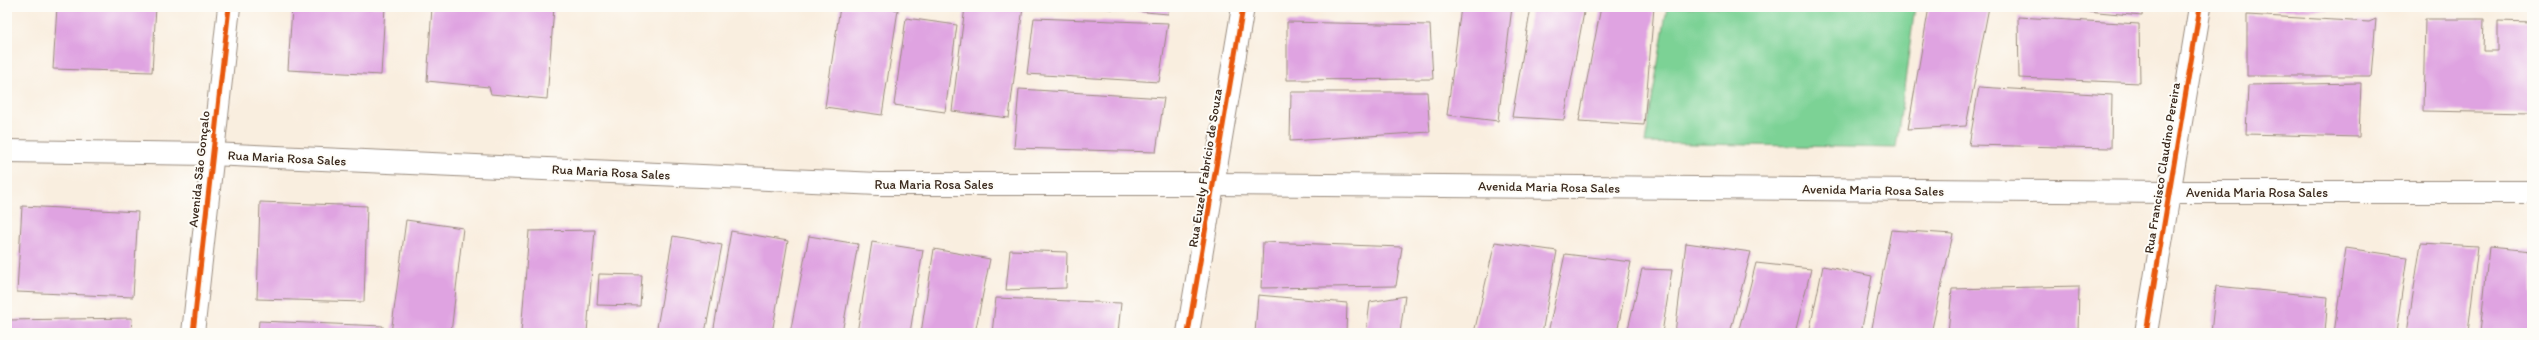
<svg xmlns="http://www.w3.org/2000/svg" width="2539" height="340" viewBox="0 0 2539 340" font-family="Itim,sans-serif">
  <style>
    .green { fill: #7cd295; stroke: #5c7e5a }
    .building { fill: #dfa3e1 }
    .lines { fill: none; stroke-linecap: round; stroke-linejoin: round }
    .minor-casing { stroke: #9a8c7e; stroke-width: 24 }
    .major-casing { stroke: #9a8c7e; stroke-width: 24 }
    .minor { stroke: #fff; stroke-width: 22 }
    .major { stroke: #fff; stroke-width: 22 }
    .cycleway-casing { stroke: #fdfcf7; stroke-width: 8 }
    .cycleway { stroke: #e8590c; stroke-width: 5 }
    .labels { text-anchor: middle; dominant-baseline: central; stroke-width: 4; stroke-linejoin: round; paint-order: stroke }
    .street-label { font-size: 13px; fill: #3b2a1e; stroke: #fdfcf7 }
  </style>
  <rect width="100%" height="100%" fill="#fdfcf7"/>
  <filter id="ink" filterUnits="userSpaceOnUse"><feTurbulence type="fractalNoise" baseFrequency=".025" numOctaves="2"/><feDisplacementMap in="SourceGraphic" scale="8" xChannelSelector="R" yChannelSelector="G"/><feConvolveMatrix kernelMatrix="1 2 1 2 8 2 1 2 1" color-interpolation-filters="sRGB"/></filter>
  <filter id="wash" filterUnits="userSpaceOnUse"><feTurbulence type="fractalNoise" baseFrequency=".012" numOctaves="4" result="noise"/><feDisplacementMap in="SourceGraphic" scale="16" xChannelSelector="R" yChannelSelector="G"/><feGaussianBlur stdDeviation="0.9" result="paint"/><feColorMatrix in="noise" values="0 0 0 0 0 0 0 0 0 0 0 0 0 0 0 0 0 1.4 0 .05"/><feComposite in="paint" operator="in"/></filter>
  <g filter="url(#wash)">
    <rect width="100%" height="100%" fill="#f9eedf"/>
    <path class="green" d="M1667,7H1915L1896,148L1645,143Z"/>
    <g id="blocks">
      <path class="building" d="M57,7H156L152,72L53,69Z
        M292,7H385L381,75L288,70Z
        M432,7H554L547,99L491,94L489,87L427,81Z
        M840,7H878L898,10L882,115L825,107Z
        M965,7H1023L1009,118L952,111Z
        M1089,7H1169L1168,14Z
        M1313,7H1358V8L1313,9Z
        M1461,7H1512L1498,121L1447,115Z
        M1531,7H1585L1564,120L1512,117Z
        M1601,7H1654L1644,125L1579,121Z
        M1929,7H1989L1966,126L1908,129Z
        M2043,7H2143L2142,16Z
        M2276,7H2383V9L2276,10Z
        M2247,15L2369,22L2376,19L2371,76H2247Z
        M2018,17L2139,24L2140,83L2019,78Z
        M906,18L957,25L945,112L894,105Z
        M1034,18L1168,23L1159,82L1027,74Z
        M2425,19H2484L2483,51H2498V21L2532,22V113L2423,111Z
        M1287,22L1430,25L1433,79L1287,80Z
        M2361,83L2359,137L2246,134L2248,85Z
        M1979,87L2112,95L2111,148L1969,145Z
        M1019,89L1164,98L1156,152L1014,148Z
        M1291,92H1427L1430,132L1290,141Z
        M260,202L367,206L364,302L257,299Z
        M22,206L138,212L133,297L17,292Z
        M406,220L463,228L451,333H391Z
        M595,230L587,333H521L529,231Z
        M1891,230L1953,234L1931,333H1871Z
        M731,231L788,241L772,333H713Z
        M673,236L722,245L705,333H656Z
        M809,236L858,244L842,333H790Z
        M872,242L923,250L910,333H857Z
        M1263,242L1402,247L1396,286L1261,288Z
        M1495,242L1557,251L1542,333H1474Z
        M1686,243L1751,252L1730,333H1675Z
        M2421,243L2478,246L2468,333H2407Z
        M2489,247L2532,251V333H2480Z
        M2346,248L2407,257L2396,333H2334Z
        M934,249L990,259L975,333H921Z
        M1010,250L1067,252L1066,288L1006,290Z
        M1565,254L1631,262L1617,333H1548Z
        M1756,263L1811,269L1795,333H1738Z
        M1823,266L1872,276L1861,333H1809Z
        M1642,269L1672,270L1662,333H1627Z
        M599,274L642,275L640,306L597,305Z
        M2079,286L2078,333H1948L1952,289Z
        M2216,286L2328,297L2325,333H2211Z
        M1258,295L1347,303L1346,333H1255Z
        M1405,296L1400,333H1366L1370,302Z
        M996,298L1121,303L1118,333H992Z
        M132,318L131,333H7V320Z
        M259,321L383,326L382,333H258Z"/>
    </g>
  </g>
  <g filter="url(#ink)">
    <use href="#blocks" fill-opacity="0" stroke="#9a8c7e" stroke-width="1"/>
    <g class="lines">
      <defs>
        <path id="minor" d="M193,333L229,7
          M1188,333L1243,7
          M2146,333L2200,7"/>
        <path id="major" d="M7,151L211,154L878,184H1214L2170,192H2532"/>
      </defs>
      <use href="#minor" class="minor-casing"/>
      <use href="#major" class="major-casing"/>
      <use href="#minor" class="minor"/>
      <use href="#major" class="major"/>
      <defs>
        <path id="cycleway" d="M193,333L229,7
          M1188,333L1243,7
          M2146,333L2200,7"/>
      </defs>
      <use href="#cycleway" class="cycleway-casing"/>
      <use href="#cycleway" class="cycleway"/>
    </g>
  </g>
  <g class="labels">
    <g class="street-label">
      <text transform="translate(287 158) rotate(3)">Rua Maria Rosa Sales</text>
      <text transform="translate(1205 168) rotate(-81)">Rua Euzely Fabrício de Souza</text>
      <text transform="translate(2162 168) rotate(-81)">Rua Francisco Claudino Pereira</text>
      <text transform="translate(199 169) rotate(-84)">Avenida São Gonçalo</text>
      <text transform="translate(611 172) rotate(3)">Rua Maria Rosa Sales</text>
      <text x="934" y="184">Rua Maria Rosa Sales</text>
      <text transform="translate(1549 187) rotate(1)">Avenida Maria Rosa Sales</text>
      <text transform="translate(1873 190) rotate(1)">Avenida Maria Rosa Sales</text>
      <text x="2257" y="192">Avenida Maria Rosa Sales</text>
    </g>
  </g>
  <rect width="2539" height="340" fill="none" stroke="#fdfcf7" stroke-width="24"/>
</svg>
